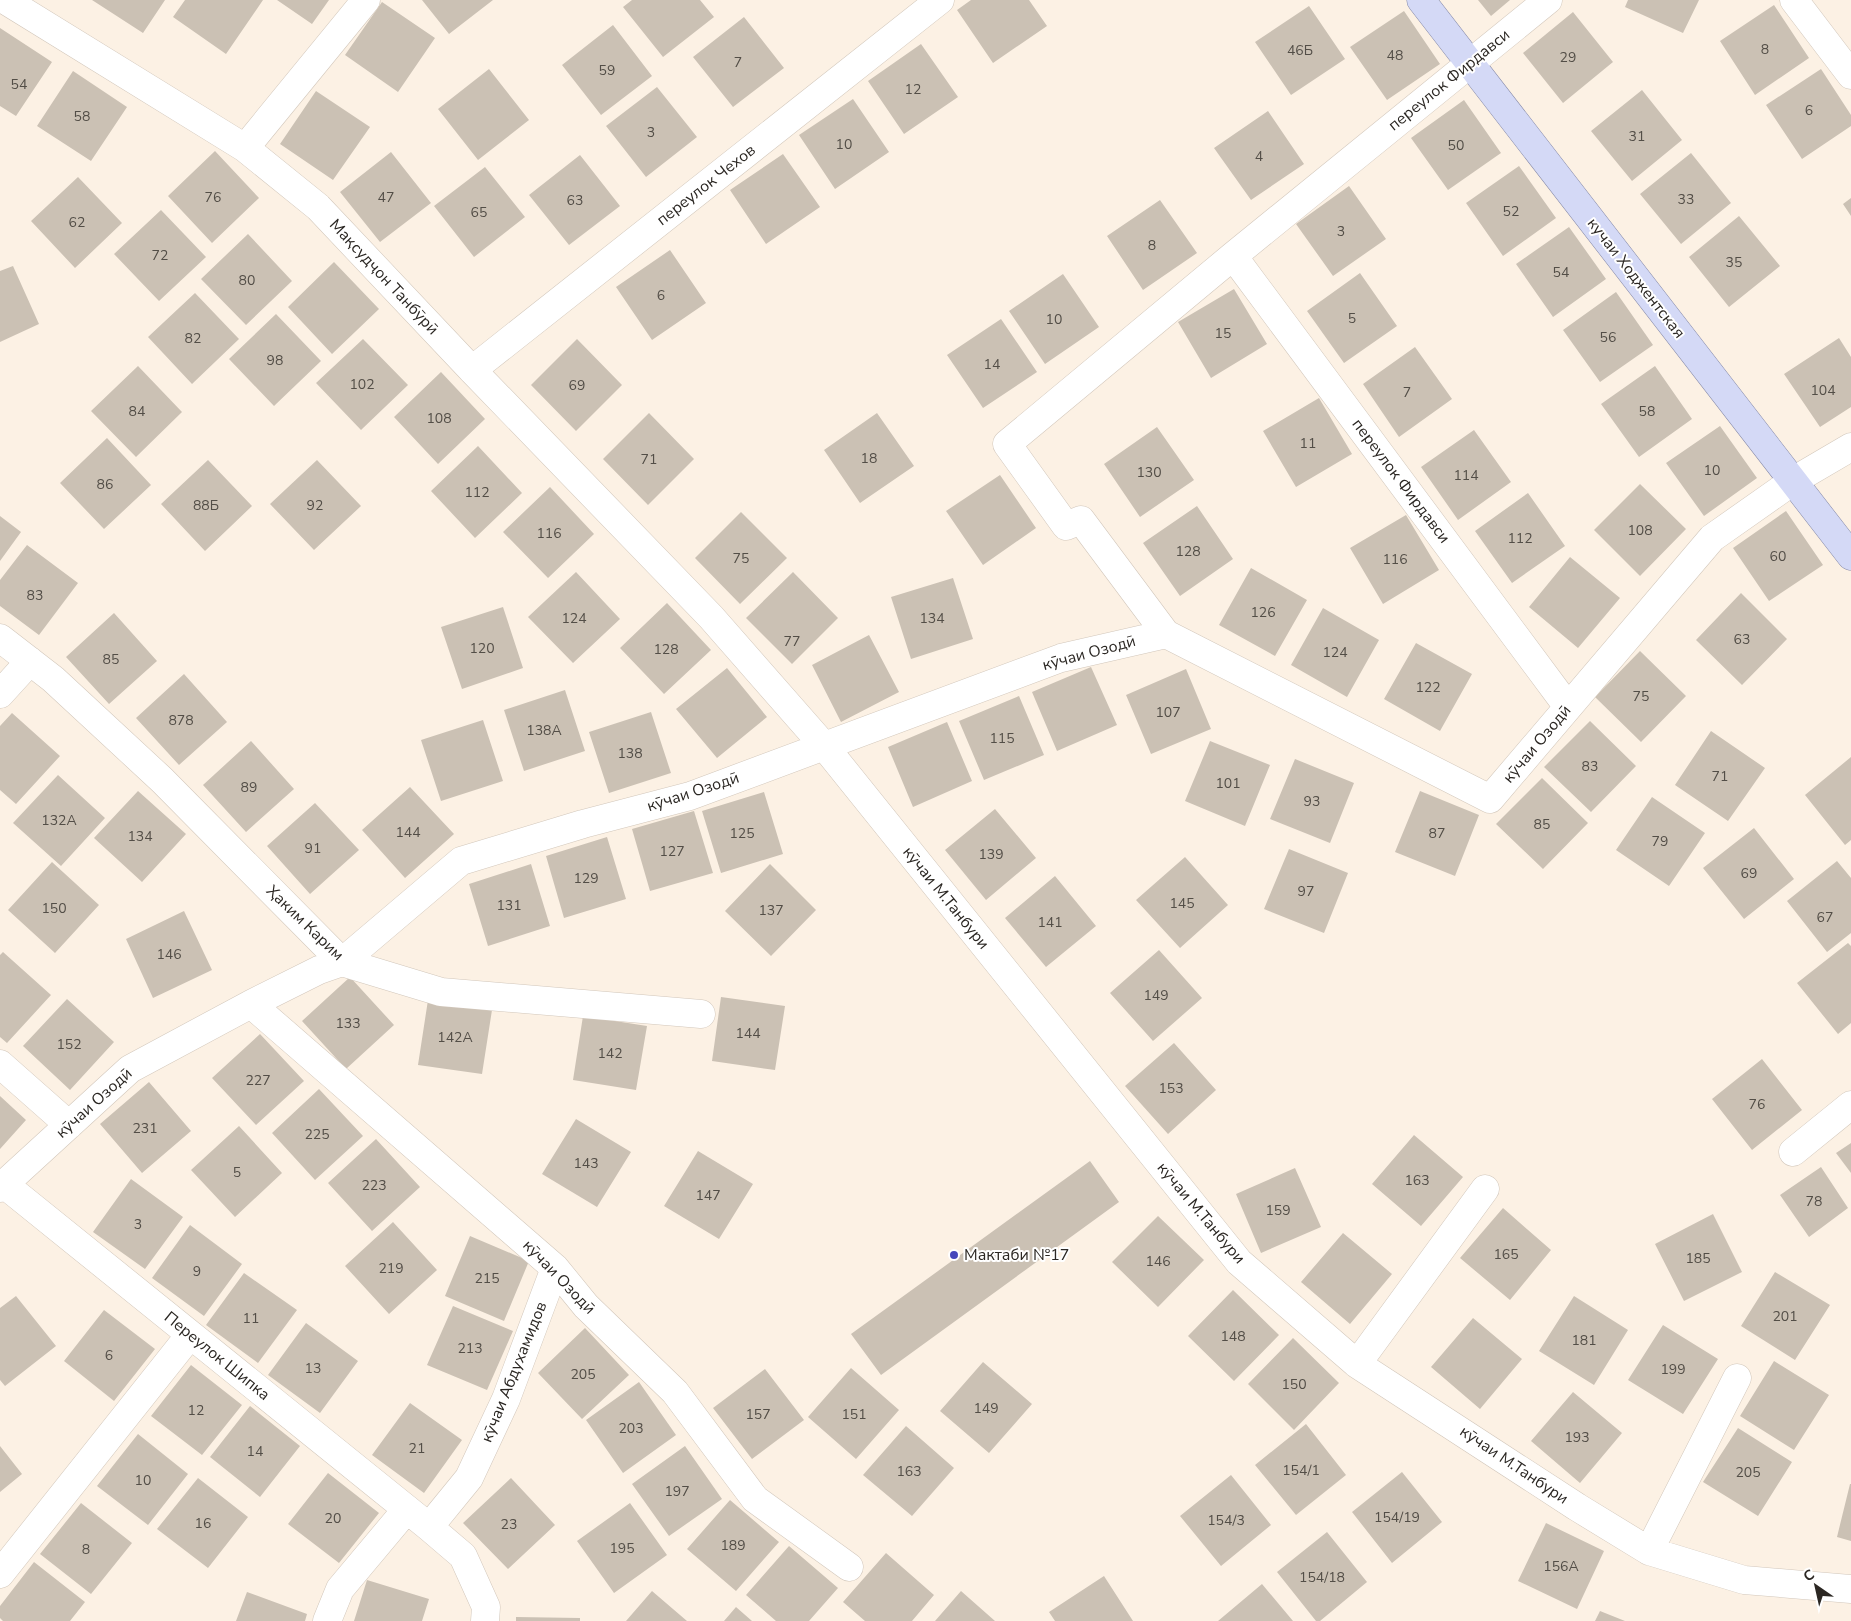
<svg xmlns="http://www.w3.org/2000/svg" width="1851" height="1621" viewBox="0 0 1851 1621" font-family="'Nunito Sans',sans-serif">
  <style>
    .building { fill: #cbc1b4 }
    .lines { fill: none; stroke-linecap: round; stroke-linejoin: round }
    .minor-casing { stroke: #d2c7bb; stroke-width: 29 }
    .major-casing { stroke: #868aa8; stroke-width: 29 }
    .minor { stroke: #fff; stroke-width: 28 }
    .major { stroke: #d4d9f6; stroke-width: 28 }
    .poi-dot { fill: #4546bb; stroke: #fff; stroke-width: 2 }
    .labels { text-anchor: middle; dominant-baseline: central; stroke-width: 4; stroke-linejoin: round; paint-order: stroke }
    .number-label { font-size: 14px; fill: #534e47 }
    .street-label { font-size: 16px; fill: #2b2723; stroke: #fff }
    .poi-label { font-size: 16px; fill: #2b2723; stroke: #fff; text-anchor: start }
  </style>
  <rect width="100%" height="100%" fill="#fcf1e4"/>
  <path class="building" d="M92,0H165L143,33Z
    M185,0H263L226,54L173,17Z
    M277,0H329L312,24Z
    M422,0H493L449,34Z
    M632,0H700L714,17L663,57L623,7Z
    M971,0H1029L1047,26L993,63L957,10Z
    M1478,0H1510L1491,16Z
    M1628,0H1699L1683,33L1625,7Z
    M382,2L435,38L398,92L345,55Z
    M1774,5L1809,58L1755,95L1720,41Z
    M1309,6L1345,59L1291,95L1255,42Z
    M1404,11L1440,64L1387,100L1350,47Z
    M1573,12L1613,62L1563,103L1523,53Z
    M744,17L784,68L733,107L693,57Z
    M613,25L652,76L601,115L562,65Z
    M0,28L52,62L16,116L0,106Z
    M921,44L958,97L904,134L868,81Z
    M489,69L529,120L478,160L438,109Z
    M1821,69L1851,115V126L1802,159L1766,105Z
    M73,71L127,107L91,161L37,126Z
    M657,87L697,137L646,177L606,126Z
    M1642,90L1682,140L1632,181L1591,131Z
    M316,91L370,127L333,180L280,144Z
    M853,99L889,152L835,189L799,135Z
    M1464,100L1501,153L1448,190L1411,138Z
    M1268,111L1304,164L1251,200L1214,148Z
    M215,151L259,198L212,243L168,196Z
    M391,152L431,203L380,242L340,192Z
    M1691,153L1731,203L1681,244L1640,194Z
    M783,154L820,207L766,244L730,190Z
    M580,155L620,206L569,245L529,195Z
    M1519,166L1556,218L1503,256L1466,203Z
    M485,167L525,217L474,257L434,206Z
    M78,177L122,223L75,268L31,221Z
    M1349,186L1386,239L1333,276L1296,224Z
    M1851,198V216L1843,204Z
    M1160,200L1197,253L1143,290L1107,236Z
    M161,210L206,257L159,301L114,254Z
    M1739,216L1780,266L1729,307L1689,257Z
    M1569,227L1606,279L1553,317L1516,264Z
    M248,234L292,281L246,325L201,279Z
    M670,250L706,303L652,340L616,287Z
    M334,262L379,309L332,354L288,307Z
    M13,266L39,324L0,342V271Z
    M1360,273L1397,326L1344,363L1307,311Z
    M1063,274L1099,327L1045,364L1009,311Z
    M1234,289L1267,344L1211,378L1178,322Z
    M1616,292L1653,345L1600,382L1563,330Z
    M195,293L239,339L192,384L148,337Z
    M276,314L321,361L274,406L229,359Z
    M1001,319L1037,372L983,408L947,355Z
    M1839,338L1851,357V407L1820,427L1784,374Z
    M363,339L408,385L361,430L316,383Z
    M577,339L622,385L576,431L531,385Z
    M1415,347L1452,399L1399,437L1363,384Z
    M138,366L182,412L136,457L91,411Z
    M1655,366L1692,419L1639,457L1601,404Z
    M441,372L485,419L438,464L394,417Z
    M1319,398L1352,454L1296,487L1263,431Z
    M649,413L694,459L648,505L603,459Z
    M877,413L914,466L860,503L824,450Z
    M1720,426L1757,478L1704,516L1666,463Z
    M1157,427L1194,480L1140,517L1104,464Z
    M1474,430L1511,482L1458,520L1421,467Z
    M107,438L151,485L104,529L60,483Z
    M478,446L522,493L475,538L431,491Z
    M208,460L252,506L205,551L161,504Z
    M317,460L361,506L314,550L270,504Z
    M1000,475L1036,528L983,565L946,511Z
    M1640,484L1686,529L1640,576L1594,530Z
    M550,487L594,534L548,578L503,532Z
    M1528,493L1565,546L1512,583L1475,531Z
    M1197,506L1233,559L1180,596L1143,543Z
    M1786,511L1823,565L1769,601L1733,548Z
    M741,512L787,558L740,604L695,558Z
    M1406,515L1439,570L1383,604L1350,548Z
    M0,516L21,532L0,561Z
    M27,545L78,583L39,635L0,606V580Z
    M1570,557L1620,598L1578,648L1529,607Z
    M1251,568L1307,600L1275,656L1219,625Z
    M576,572L620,619L573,663L528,617Z
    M793,572L838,618L792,664L746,618Z
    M953,578L973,639L911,659L891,597Z
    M1741,593L1787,639L1742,685L1696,640Z
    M667,603L711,650L664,694L620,648Z
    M503,607L523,668L462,689L441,627Z
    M1323,608L1379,640L1347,697L1291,665Z
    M114,613L157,661L109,704L66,657Z
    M869,635L899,692L841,722L812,665Z
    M1416,643L1472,674L1440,731L1384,699Z
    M1640,651L1686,696L1641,742L1595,697Z
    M1091,667L1117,725L1057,751L1032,692Z
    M727,668L767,717L717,758L676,709Z
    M1186,669L1211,729L1151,754L1126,695Z
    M184,674L227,722L179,765L136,718Z
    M565,690L585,751L524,771L504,710Z
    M1019,696L1044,755L984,780L959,721Z
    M651,712L671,773L609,793L589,732Z
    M12,713L60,756L16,804L0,790V726Z
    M483,720L503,781L441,801L421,740Z
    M1590,721L1636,766L1591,812L1544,767Z
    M947,722L972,781L913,807L888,747Z
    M1711,731L1765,768L1728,821L1675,785Z
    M251,741L294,789L246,832L203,785Z
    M1210,741L1270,765L1245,826L1185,801Z
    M1851,757V840L1845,845L1805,795Z
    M1295,759L1354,783L1330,843L1270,819Z
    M58,775L105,818L61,866L13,823Z
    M1542,778L1588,823L1543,869L1496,824Z
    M410,787L454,834L405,878L362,830Z
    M138,791L186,834L142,882L94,838Z
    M1420,791L1479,815L1455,876L1395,852Z
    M764,792L783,854L721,873L702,811Z
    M1652,797L1705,833L1669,886L1616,850Z
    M315,803L359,850L310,894L267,846Z
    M995,809L1036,858L986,900L945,850Z
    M694,811L713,873L650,891L632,829Z
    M1754,828L1794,879L1744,919L1703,868Z
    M607,837L626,899L564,918L546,856Z
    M1289,849L1348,873L1324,933L1264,909Z
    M1185,857L1228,905L1180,948L1136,900Z
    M1837,861L1851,878V933L1827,952L1787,901Z
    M52,862L99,905L55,953L8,910Z
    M531,864L550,926L488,946L469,884Z
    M770,864L816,910L771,956L725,911Z
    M1055,876L1096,926L1046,967L1005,918Z
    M184,911L212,970L153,998L126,939Z
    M1848,943L1851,946V1023L1838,1034L1797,983Z
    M1159,950L1202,998L1153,1041L1110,993Z
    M3,952L51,995L7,1043L0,1037V955Z
    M350,977L394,1025L346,1069L302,1021Z
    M721,997L785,1006L775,1070L712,1061Z
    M67,999L114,1042L70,1090L23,1046Z
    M428,1000L492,1010L482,1074L418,1065Z
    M583,1016L647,1026L636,1090L573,1080Z
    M260,1034L304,1081L256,1125L212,1078Z
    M1174,1043L1216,1090L1168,1134L1125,1086Z
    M1762,1059L1802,1110L1752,1150L1712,1099Z
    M149,1082L191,1131L142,1173L100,1124Z
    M319,1089L363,1136L315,1180L272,1133Z
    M0,1096L26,1120L0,1149Z
    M576,1119L631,1152L597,1207L542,1174Z
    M239,1126L282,1173L235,1217L191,1170Z
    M1414,1135L1463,1177L1421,1226L1372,1184Z
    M376,1139L420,1187L372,1231L328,1183Z
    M1851,1143V1173L1836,1153Z
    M698,1151L753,1184L719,1239L664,1206Z
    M1090,1161L1119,1202L881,1375L851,1334Z
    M1821,1167L1848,1208L1809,1237L1780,1195Z
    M1295,1168L1321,1227L1261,1253L1236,1194Z
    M131,1179L183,1217L145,1269L93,1232Z
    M1503,1208L1551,1250L1510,1300L1460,1258Z
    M1713,1214L1742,1272L1684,1301L1655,1244Z
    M1158,1216L1204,1260L1158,1307L1112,1262Z
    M393,1222L437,1270L389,1314L345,1266Z
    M190,1225L242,1264L204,1316L152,1278Z
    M1343,1233L1392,1274L1350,1324L1301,1282Z
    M470,1236L529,1261L504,1321L445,1296Z
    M1775,1272L1830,1305L1795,1360L1741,1326Z
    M244,1273L297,1310L258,1363L206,1325Z
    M1233,1290L1279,1335L1234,1381L1188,1336Z
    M16,1296L56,1346L5,1386L0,1380V1308Z
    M1574,1296L1628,1330L1594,1385L1539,1351Z
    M453,1306L513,1331L487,1390L427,1365Z
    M104,1310L155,1349L114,1401L64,1361Z
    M1473,1318L1522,1359L1480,1409L1431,1367Z
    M306,1323L358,1361L320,1413L268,1375Z
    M1663,1325L1718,1359L1683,1414L1628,1380Z
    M585,1328L629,1375L582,1419L538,1373Z
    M1293,1338L1339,1383L1294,1430L1248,1384Z
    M1774,1361L1829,1395L1794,1450L1740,1416Z
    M983,1362L1032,1404L989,1453L940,1411Z
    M191,1365L242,1405L202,1455L151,1416Z
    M851,1368L899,1410L856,1459L808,1417Z
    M765,1369L804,1420L752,1459L713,1408Z
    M639,1382L676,1435L623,1473L586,1420Z
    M1573,1392L1622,1433L1580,1483L1531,1441Z
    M410,1403L462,1440L424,1493L372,1455Z
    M250,1406L300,1446L260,1497L210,1457Z
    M1306,1424L1346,1475L1296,1515L1255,1465Z
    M906,1426L954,1468L912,1516L863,1475Z
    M1738,1428L1792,1462L1758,1516L1703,1482Z
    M138,1434L188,1474L148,1525L97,1486Z
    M0,1446L22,1474L0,1492Z
    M685,1446L722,1499L669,1536L632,1484Z
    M1402,1472L1442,1522L1392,1563L1352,1512Z
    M328,1473L379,1513L339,1563L288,1524Z
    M1231,1475L1271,1525L1221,1566L1180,1516Z
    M198,1478L248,1517L208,1568L157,1529Z
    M511,1478L555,1525L508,1569L463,1523Z
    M1850,1484H1851V1541L1837,1537Z
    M730,1500L779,1542L736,1591L687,1549Z
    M81,1503L132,1543L91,1594L40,1554Z
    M630,1503L667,1555L614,1593L577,1541Z
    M1546,1523L1604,1551L1577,1609L1518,1581Z
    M1327,1532L1367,1582L1320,1621H1316L1277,1572Z
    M789,1546L838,1588L809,1621H776L746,1595Z
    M886,1553L934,1595L912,1621H865L843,1602Z
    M34,1562L85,1602L70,1621H3L0,1618V1606Z
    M1104,1576L1133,1621H1055L1049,1612Z
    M367,1580L429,1599L422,1621H354Z
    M1262,1584L1293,1621H1218Z
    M652,1591L687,1621H626Z
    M961,1591L995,1621H935Z
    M247,1592L307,1614L305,1621H236Z
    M736,1607L752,1621H724Z
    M1600,1611L1625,1621H1595Z
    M516,1617L580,1618V1621H516Z"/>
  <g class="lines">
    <defs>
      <path id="minor" d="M5,0L245,148L318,207L472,370L711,617L825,747L1239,1262L1357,1364L1577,1507L1649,1551L1744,1580L1851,1589
        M1794,0L1851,75
        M245,148L366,0
        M1233,256L1568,707
        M472,370L940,0
        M1166,634L1081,520L1066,526L1007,444L1233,256L1548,0
        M0,638L53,679L162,780L342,962L441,992L701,1014
        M0,694L30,661
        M251,1004L555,1268L586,1306L675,1392L755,1499L849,1567
        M0,1064L69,1125
        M1793,1152L1851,1105
        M5,1185L429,1527L463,1556L486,1607L485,1621
        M0,1188L130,1069L251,1004L319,970L342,962L461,861L583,824L690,796L1061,658L1166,634L1490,799L1712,538L1793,481L1851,447
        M1357,1364L1485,1189
        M429,1527L469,1478L506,1399L555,1268
        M1649,1551L1737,1378
        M0,1574L190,1335
        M327,1621L340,1589L407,1509"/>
      <path id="major" d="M1421,0L1851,556"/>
    </defs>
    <use href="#minor" class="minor-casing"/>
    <use href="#major" class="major-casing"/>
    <use href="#minor" class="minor"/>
    <use href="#major" class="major"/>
  </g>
  <circle class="poi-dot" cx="954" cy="1255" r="5"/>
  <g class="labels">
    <g class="number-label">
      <text x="1765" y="49">8</text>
      <text x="1300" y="50">46Б</text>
      <text x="1395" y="55">48</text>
      <text x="1568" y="57">29</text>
      <text x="738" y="62">7</text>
      <text x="607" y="70">59</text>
      <text x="19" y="84">54</text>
      <text x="913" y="89">12</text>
      <text x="1809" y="110">6</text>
      <text x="82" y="116">58</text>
      <text x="651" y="132">3</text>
      <text x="1637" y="136">31</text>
      <text x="844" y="144">10</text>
      <text x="1456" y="145">50</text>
      <text x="1259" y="156">4</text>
      <text x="213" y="197">76</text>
      <text x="386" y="197">47</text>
      <text x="1686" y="199">33</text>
      <text x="575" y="200">63</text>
      <text x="1511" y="211">52</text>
      <text x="479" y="212">65</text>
      <text x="77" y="222">62</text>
      <text x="1341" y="231">3</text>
      <text x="1152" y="245">8</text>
      <text x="160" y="255">72</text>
      <text x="1734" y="262">35</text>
      <text x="1561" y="272">54</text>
      <text x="247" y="280">80</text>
      <text x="661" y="295">6</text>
      <text x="1352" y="318">5</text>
      <text x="1054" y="319">10</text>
      <text x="1223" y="333">15</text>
      <text x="1608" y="337">56</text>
      <text x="193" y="338">82</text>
      <text x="275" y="360">98</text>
      <text x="992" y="364">14</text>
      <text x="362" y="384">102</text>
      <text x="577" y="385">69</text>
      <text x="1823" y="390">104</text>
      <text x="1407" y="392">7</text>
      <text x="137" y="411">84</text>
      <text x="1647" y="411">58</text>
      <text x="439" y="418">108</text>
      <text x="1308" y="443">11</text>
      <text x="869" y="458">18</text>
      <text x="649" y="459">71</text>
      <text x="1712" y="470">10</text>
      <text x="1149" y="472">130</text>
      <text x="1466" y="475">114</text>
      <text x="105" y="484">86</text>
      <text x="477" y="492">112</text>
      <text x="206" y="505">88Б</text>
      <text x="315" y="505">92</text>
      <text x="1640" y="530">108</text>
      <text x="549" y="533">116</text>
      <text x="1520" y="538">112</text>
      <text x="1188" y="551">128</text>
      <text x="1778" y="556">60</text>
      <text x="741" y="558">75</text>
      <text x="1395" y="559">116</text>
      <text x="35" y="595">83</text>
      <text x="1263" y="612">126</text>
      <text x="574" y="618">124</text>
      <text x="932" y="618">134</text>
      <text x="1742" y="639">63</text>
      <text x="792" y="641">77</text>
      <text x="482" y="648">120</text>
      <text x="666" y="649">128</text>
      <text x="1335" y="652">124</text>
      <text x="111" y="659">85</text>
      <text x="1428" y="687">122</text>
      <text x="1641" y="696">75</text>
      <text x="1168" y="712">107</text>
      <text x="181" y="720">878</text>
      <text x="544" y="730">138А</text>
      <text x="1002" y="738">115</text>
      <text x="630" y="753">138</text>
      <text x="1590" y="766">83</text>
      <text x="1720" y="776">71</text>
      <text x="1228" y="783">101</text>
      <text x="249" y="787">89</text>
      <text x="1312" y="801">93</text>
      <text x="59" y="820">132А</text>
      <text x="1542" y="824">85</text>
      <text x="408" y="832">144</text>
      <text x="742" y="833">125</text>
      <text x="1437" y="833">87</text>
      <text x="140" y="836">134</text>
      <text x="1660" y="841">79</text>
      <text x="313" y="848">91</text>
      <text x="672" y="851">127</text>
      <text x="991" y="854">139</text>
      <text x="1749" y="873">69</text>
      <text x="586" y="878">129</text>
      <text x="1306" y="891">97</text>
      <text x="1182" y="903">145</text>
      <text x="509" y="905">131</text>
      <text x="54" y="908">150</text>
      <text x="771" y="910">137</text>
      <text x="1825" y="917">67</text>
      <text x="1050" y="922">141</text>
      <text x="169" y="954">146</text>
      <text x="1156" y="995">149</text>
      <text x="348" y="1023">133</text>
      <text x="748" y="1033">144</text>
      <text x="455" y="1037">142А</text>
      <text x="69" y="1044">152</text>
      <text x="610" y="1053">142</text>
      <text x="258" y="1080">227</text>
      <text x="1171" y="1088">153</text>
      <text x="1757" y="1104">76</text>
      <text x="145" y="1128">231</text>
      <text x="317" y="1134">225</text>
      <text x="586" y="1163">143</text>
      <text x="237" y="1172">5</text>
      <text x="1417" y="1180">163</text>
      <text x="374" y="1185">223</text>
      <text x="708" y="1195">147</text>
      <text x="1814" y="1201">78</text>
      <text x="1278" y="1210">159</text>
      <text x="138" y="1224">3</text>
      <text x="1506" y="1254">165</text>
      <text x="1698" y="1258">185</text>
      <text x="1158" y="1261">146</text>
      <text x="391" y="1268">219</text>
      <text x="197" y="1271">9</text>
      <text x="487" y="1278">215</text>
      <text x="1785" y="1316">201</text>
      <text x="251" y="1318">11</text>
      <text x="1233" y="1336">148</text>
      <text x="1584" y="1340">181</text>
      <text x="470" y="1348">213</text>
      <text x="109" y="1355">6</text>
      <text x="313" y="1368">13</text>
      <text x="1673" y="1369">199</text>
      <text x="583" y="1374">205</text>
      <text x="1294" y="1384">150</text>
      <text x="986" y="1408">149</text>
      <text x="196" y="1410">12</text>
      <text x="758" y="1414">157</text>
      <text x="854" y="1414">151</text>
      <text x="631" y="1428">203</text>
      <text x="1577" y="1437">193</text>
      <text x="417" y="1448">21</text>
      <text x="255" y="1451">14</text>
      <text x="1301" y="1470">154/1</text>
      <text x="909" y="1471">163</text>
      <text x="1748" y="1472">205</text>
      <text x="143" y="1480">10</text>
      <text x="677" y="1491">197</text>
      <text x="1397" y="1517">154/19</text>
      <text x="333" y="1518">20</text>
      <text x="1226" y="1520">154/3</text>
      <text x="203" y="1523">16</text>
      <text x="509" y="1524">23</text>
      <text x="733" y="1545">189</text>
      <text x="622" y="1548">195</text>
      <text x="86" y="1549">8</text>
      <text x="1561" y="1566">156А</text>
      <text x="1322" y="1577">154/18</text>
    </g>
    <g class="street-label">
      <text transform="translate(1449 80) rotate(-39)">переулок Фирдавси</text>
      <text transform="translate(706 185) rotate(-38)">переулок Чехов</text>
      <text transform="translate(384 277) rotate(47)">Мақсудҷон Танбӯрӣ</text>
      <text transform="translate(1636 278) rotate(52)">кучаи Ходжентская</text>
      <text transform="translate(1401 481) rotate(53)">переулок Фирдавси</text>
      <text transform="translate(1089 653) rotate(-15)">кӯчаи Озодӣ</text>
      <text transform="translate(1537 744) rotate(-50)">кӯчаи Озодӣ</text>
      <text transform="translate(693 792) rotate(-18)">кӯчаи Озодӣ</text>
      <text transform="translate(946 898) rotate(51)">кӯчаи М.Танбури</text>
      <text transform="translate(305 923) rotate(44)">Ҳаким Карим</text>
      <text transform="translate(94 1103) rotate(-42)">кӯчаи Озодӣ</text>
      <text transform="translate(1201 1213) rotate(50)">кӯчаи М.Танбури</text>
      <text transform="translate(559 1277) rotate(46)">кӯчаи Озодӣ</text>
      <text transform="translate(217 1356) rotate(39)">Переулок Шипка</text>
      <text transform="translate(514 1372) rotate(-68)">кӯчаи Абдухамидов</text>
      <text transform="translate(1514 1465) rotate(34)">кӯчаи М.Танбури</text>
    </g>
    <g class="poi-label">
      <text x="964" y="1255">Мактаби №17</text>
    </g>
  </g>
  <g transform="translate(1816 1586) rotate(326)" stroke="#ffffff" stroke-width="4" paint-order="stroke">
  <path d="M0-4L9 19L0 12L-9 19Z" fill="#2b2723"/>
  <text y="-8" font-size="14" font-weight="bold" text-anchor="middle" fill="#2b2723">С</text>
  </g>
</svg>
